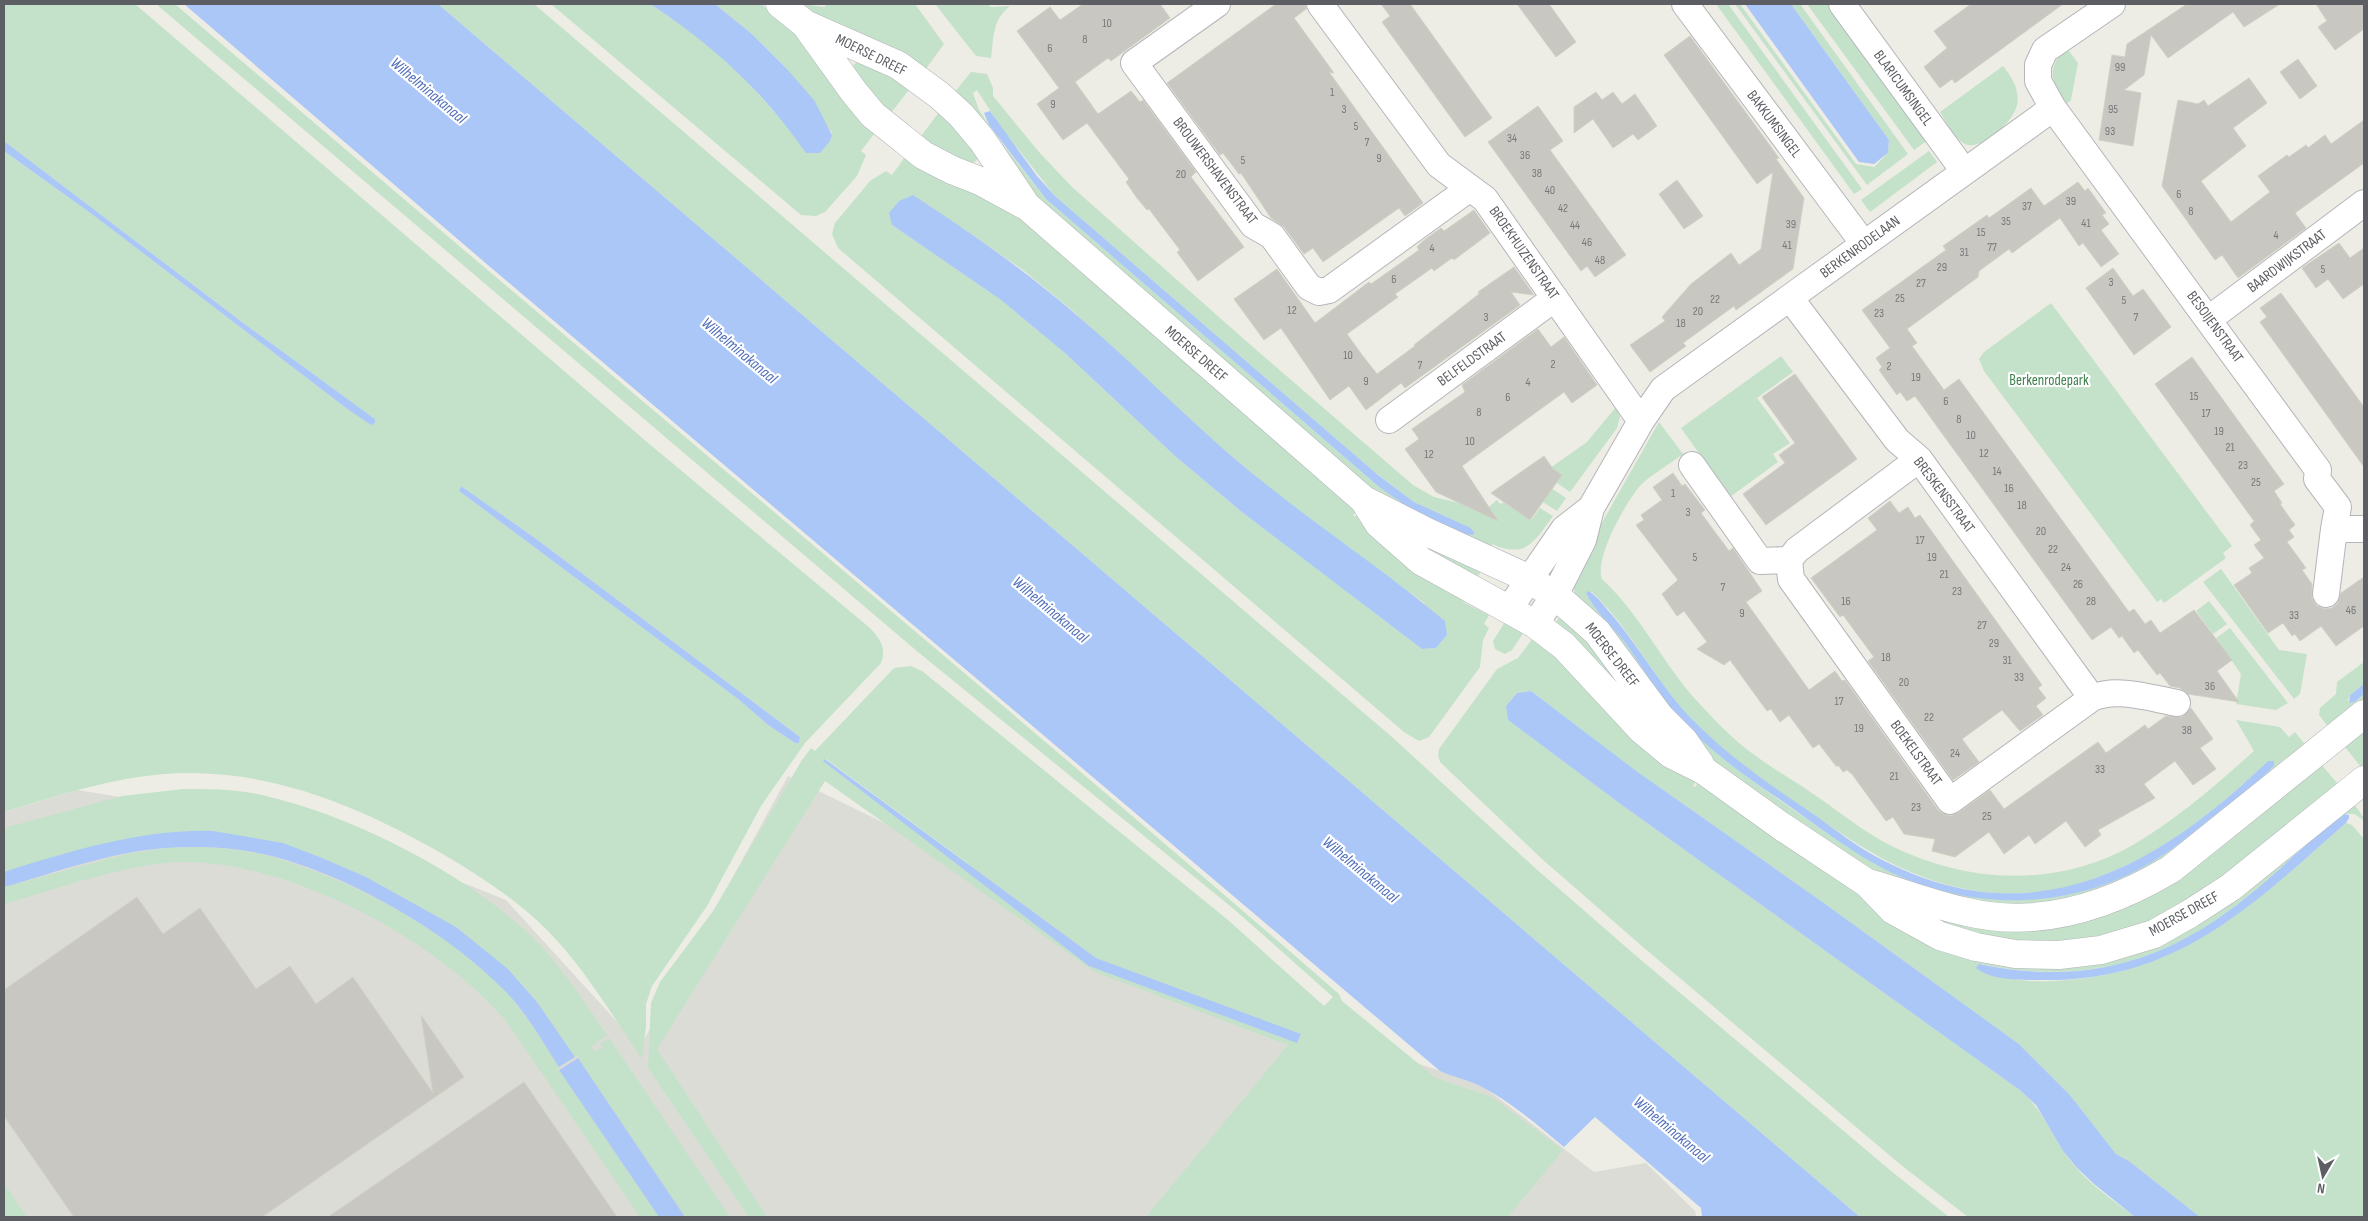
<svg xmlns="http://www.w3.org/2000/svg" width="2368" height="1221" viewBox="0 0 2368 1221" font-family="'Sofia Sans Condensed',sans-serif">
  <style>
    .industrial { fill: #dcdcd7 }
    .green { fill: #c3e2c9; fill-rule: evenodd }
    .water { fill: #abc7f7 }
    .building { fill: #c9c7c1; stroke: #d1d0c3 }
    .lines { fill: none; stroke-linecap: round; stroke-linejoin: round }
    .minor-casing { stroke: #b5b5ba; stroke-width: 28 }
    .tertiary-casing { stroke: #b5b5ba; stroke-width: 29 }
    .minor { stroke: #fff; stroke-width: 26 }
    .tertiary { stroke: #fff; stroke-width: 28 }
    .labels { text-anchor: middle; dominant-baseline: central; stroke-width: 4.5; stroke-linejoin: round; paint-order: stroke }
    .number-label { font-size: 12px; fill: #77787a }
    .street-label { font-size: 15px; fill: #5c5e63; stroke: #fff }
    .park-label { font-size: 15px; fill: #3e814e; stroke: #fff }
    .water-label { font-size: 16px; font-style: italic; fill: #506eb8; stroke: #fff }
  </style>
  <rect width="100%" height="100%" fill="#edede5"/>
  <path class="industrial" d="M788,776L1299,1026L1479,1083L1594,1172L1646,1163L1695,1211L1696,1217H4V812L77,790L333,831L506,900L640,1047Z"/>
  <path class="green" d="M4,4H135L647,442L870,628C880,639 887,648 881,663L805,743L761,806L707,906L652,986L646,1004V1026L642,1059C612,1015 585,969 548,931C517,900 479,875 441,853C362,808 278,772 185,773C123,774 62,794 4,812V151L93,215L346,408L375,419L242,322L4,141ZM461,486L535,538L800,737L799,743H795L768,725L738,699L459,491Z
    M156,4H175C562,336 954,660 1339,994L1342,1001L1436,1078L1492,1097L1563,1150L1508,1217H1146L1288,1045L1095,972L825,781L657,1049L767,1217H749L648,1068L651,1003L660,982L713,911L802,760L811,748L815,751L894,668L911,666L922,671L1228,920L1324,1006L1333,997L1235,910L918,652ZM826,759L1096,958L1301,1034L1298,1043L1089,966L824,761Z
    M438,4H534L1392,737L1534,867L1634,954L1891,1171L1949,1217H1860Z
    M551,4H650L692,32L732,65L789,128L830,141L832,133L787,69L752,34L715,4H761L800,35L877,130L861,151L866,155L857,176L825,212L816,216L801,215Z
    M801,4L825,7V4H915L944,44L925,70L816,15Z
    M935,4H987L991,7L1010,6C992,20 994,37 991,58L976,56Z
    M1716,4H1728L1862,189L1854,194Z
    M1735,4H1740L1856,164L1874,167L1888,153L1889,140L1791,4H1800L1908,154L1867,185Z
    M1807,4H1829L1928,140L1914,150Z
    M2066,47L2078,63L2071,100L2065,105C2051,80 2046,70 2066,47Z
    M859,59L911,87L891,113L878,102L852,67Z
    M2003,66C2012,77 2020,90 2017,105C2014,121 1980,154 1963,143C1953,137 1946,121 1940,112Z
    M971,72L987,74L993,88V96L1039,152L1072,187L1246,341L1413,485L1434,497L1459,503L1481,513L1497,500L1500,504L1504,502L1531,520L1540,508L1553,516C1534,542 1526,559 1492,544L1487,553L1370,488L1030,192L954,93ZM977,90L1000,126L1055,196L1372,470L1414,502L1471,528L1473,530V535C1453,536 1396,499 1378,486L1046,199L997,137L979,110L973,93Z
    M940,111L979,158L971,165L933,147L921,136Z
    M1929,151L1937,162L1870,212L1861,200Z
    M907,154L999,200L1357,511L1353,515L1355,517L1359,513L1466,596L1463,602L1489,615L1484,624L1489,628L1483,640L1480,667L1429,737L1419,741L1404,732L838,248L832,234L835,223L870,181L886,171L892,175ZM892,225L961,227L1023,270L1073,311L1200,429L1267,486L1424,603L1447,635L1436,648L1422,649L1243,513L1175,456L1066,354L1001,300Z
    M2051,303L2232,546L2223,553L2226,558L2164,603L2161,599L2157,602L1984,371L1979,359L1984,352Z
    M1781,356L1793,372L1757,398L1790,443L1773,454L1778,462L1730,497L1681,428Z
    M1616,407L1620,417L1617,428L1570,492L1557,483L1562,475L1554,470L1545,484L1566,498L1557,511L1524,490L1543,473L1587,442Z
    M1659,422L1683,454C1669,465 1650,475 1639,487C1625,504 1594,559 1602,579C1640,614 1662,662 1696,700C1709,714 1724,730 1739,743C1764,764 1795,781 1822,800C1842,814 1861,829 1882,841C1960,883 2054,890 2133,845C2177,819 2216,785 2254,751L2236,720L2280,727L2289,737L2295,732L2308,748L2187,847L2085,898L1999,908L1884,876L1851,856L1736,778L1702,751L1575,595L1573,583L1578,565ZM1592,592C1631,629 1653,678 1690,717C1727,757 1772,787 1817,817C1852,841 1886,864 1926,878C2060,927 2174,852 2268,761L2272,768C2254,784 2235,799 2216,814C2142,874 2080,909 1981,897C1951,894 1923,887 1895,874C1854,855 1816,825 1778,799C1738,772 1700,742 1669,705C1652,686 1640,663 1625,643C1612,626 1595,612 1586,593Z
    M1430,545L1481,570L1479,575L1476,576L1432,558L1426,553Z
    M2221,569L2279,650L2307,654L2300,694L2294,699L2203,582Z
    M2209,601L2227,624L2213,634L2196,611Z
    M1563,613L1577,626L1635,703L1612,674L1608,677L1553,625Z
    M1508,617L1526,629L1512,650L1505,654L1495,649L1493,641Z
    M2230,628L2288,703L2276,710L2236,704L2241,674L2216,638Z
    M1535,635L1696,781L1693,786L1695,787L1698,783L1901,922L2101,960L2351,800L2364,818V821L2355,814H2344C2310,838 2281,870 2248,896C2165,964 2084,985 1979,964C1987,968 1997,974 2006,977C2030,984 2062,981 2086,978C2197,963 2265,893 2346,823L2352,825L2364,839V1217H2200L2129,1161L2116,1154L2070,1095L2019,1044L1821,901L1635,770L1531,691L1517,693L1506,706L1508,720L1619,803L2021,1091C2043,1110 2052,1136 2068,1158C2086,1182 2111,1199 2135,1217H1968L1901,1165L1643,947L1542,859L1440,762L1438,755L1439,749L1497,669L1518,658Z
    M2364,662V684L2350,695L2348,700L2349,703L2357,701L2364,694V702L2329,728L2319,715L2320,708L2336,694L2337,682Z
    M2364,727V765L2361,767L2344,746Z
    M2320,763L2338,784L2182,909L2110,937L2029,944L1967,934L1905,903L2058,925Z
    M183,789C211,789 239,789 266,796C354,816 473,877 537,942C564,970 585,1003 607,1035L591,1047L595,1052L603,1047L600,1044L609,1038L730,1217H685L578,1058V1055L575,1057L537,1002L508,969L456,927L366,877L322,858L213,831H194L137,837L4,872V828L122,796Z
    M205,847C225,849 246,850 265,855C345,876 449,930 505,990C526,1014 542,1041 559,1067L556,1072L559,1070L659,1217H640L509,1025C443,942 287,859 180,862C125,864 57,889 4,904V887L126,854L165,848Z
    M4,1183L27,1217H5Z"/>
  <path class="water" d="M184,4H438L1860,1217H1702L1701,1208L1595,1117L1564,1147C1537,1125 1508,1099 1476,1084C1464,1079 1451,1076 1440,1071L489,266Z
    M650,4H715L752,34L787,69L814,100L832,135L830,141L820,153H806C763,91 712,44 650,4Z
    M1745,4H1791L1889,140L1888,153L1874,164L1859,162Z
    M990,111L1037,176L1055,196L1378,475L1414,502L1471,528L1474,532L1473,535C1450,536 1398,501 1378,486L1046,199L989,125L984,113Z
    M4,141L242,322L375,419V423L371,425L346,408L93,215L4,151Z
    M913,195C968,231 1022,268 1072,311C1128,358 1179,411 1235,459C1302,516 1377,564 1445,621L1447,635L1436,648L1422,649L1243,513L1175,456L1066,354L1001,300L892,225L889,213L899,201Z
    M461,486L535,538L800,737L799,743H795L768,725L738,699L459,491Z
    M1589,591C1598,597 1605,607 1612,615C1641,649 1662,689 1694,721C1731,759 1775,788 1819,818C1837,831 1855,845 1875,856C2028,940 2154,871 2268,761H2274V766C2257,784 2235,799 2215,815C2192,834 2169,853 2143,867C2068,909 1979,910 1901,877C1857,858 1818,826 1779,799C1741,774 1705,747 1674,712C1655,691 1642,666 1625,643C1612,626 1595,612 1586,593Z
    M2364,684V694L2355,702L2349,703L2350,695Z
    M1531,691L1635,770L1821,901L2019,1044L2070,1095L2116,1154L2129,1161L2200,1217H2135L2094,1184L2076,1167L2063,1151L2036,1105L2021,1091L1619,803L1508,720L1506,706L1517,693Z
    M825,759L1096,958L1301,1034L1297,1043L1089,966L823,761Z
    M2344,814L2349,815V818L2346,823C2250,907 2176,983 2038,980C2020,980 1990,980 1976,968L1979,964C2083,986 2166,963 2248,896C2281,870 2310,838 2344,814Z
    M213,831L283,843L322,858L366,877L456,927L508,969L537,1002L575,1057L559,1067C541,1040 526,1011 502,988C445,930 343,872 263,854C232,847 198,846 165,848C110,852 57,872 4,887V872C71,851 142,829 213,831Z
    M578,1058L685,1217H659L559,1070Z"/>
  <path class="building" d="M1083,4H1160L1170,18L1111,61L1108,58L1075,82L1098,114L1131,91L1140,102L1143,100L1196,172L1191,177L1244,247L1198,281L1177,252L1180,250L1149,209L1147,210L1137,198L1126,182L1129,179L1087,123L1063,140L1037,104L1059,88L1017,31L1050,7L1060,20Z
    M1276,4H1305L1306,9L1294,18L1334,73L1329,72L1423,203L1405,216L1399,208L1323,262L1313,248L1304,254L1284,227L1271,218L1241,173L1239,174L1223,153L1220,155L1167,83Z
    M1381,4H1410L1492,118L1465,137L1382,22L1390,16Z
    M1517,4H1549L1576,42L1556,57Z
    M1971,4H2063L1955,83L1952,79L1940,88L1924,67L1947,48L1934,31Z
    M2187,4H2280L2244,27L2233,12L2168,58L2151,35L2144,75L2124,90L2141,93L2133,146L2099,140L2112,55L2125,57L2127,44Z
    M2316,4H2364V29L2335,50L2318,27L2327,21Z
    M1690,36L1779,158L1776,159L1804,198L1793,269L1736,310L1734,306L1683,343L1686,346L1650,372L1630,345L1665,321L1662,317L1691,284L1731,253L1739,265L1761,249L1773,172L1757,184L1664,55Z
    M2298,59L2317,86L2300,99L2280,72Z
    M2249,78L2267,103L2233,128L2246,146L2201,181L2231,222L2270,192L2258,176L2287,155L2289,157L2306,145L2308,148L2325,135L2331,144L2364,120V163L2295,213L2306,228L2238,278L2222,255L2215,260L2162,186L2178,100L2198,104L2204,100L2208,106Z
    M1596,92L1602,100L1613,92L1622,104L1635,94L1657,126L1638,140L1633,134L1613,148L1593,119L1574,133V107Z
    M1538,106L1563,141L1550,150L1626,255L1595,277L1587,266L1581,271L1488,142Z
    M1677,180L1703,216L1684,229L1659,194Z
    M2078,182L2085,191L2088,188L2106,213L2102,215L2109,224L2101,230L2119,254L2101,267L2083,243L2079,246L2060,218L2012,253L2009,249L1979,271L1978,277L1907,329L1917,343L1912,346L1944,390L1959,379L2129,612L2134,609L2145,624L2151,620L2160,633L2194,610L2232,660L2217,671L2239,702L2188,694L2180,688L2170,686L2160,673L2157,675L2138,650L2134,653L2122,636L2119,638L2111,627L2092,640L1915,396L1907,401L1900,392L1897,395L1879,370L1882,367L1876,358L1890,348L1862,310L1946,250L1943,246L1987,215L1989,218L2031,188L2044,206Z
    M1474,210L1490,233L1454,260L1452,258L1434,271L1432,268L1395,294L1398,297L1347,334L1362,355L1377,374L1415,346L1414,345L1479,294L1478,292L1514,267L1534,295L1511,292L1520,305L1405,388L1401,383L1366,410L1349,386L1330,400L1281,328L1264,340L1234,299L1277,269L1315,323L1369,282L1371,284L1419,250L1417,247L1423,241L1441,228L1444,231Z
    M2339,243L2350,258L2364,248V284L2343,299L2328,279L2316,288L2302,268Z
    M2113,268L2133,296L2143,289L2171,327L2134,355L2086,288Z
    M2281,293L2364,407V467L2260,322L2267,317L2260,308Z
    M1538,329L1551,347L1564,337L1597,385L1572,403L1564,392L1462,466L1498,521L1436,492L1405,449L1419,439L1412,429L1465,392L1462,385Z
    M2192,357L2284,484L2274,491L2282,503L2280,504L2295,525L2289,530L2294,537L2287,542L2306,568L2302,570L2312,584V599L2317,606L2325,609L2332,608L2338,603L2341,593L2364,577V626L2336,646L2321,626L2300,641L2295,634L2292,636L2283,623L2268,633L2234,585L2252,573L2249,568L2264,558L2254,545L2261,540L2250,525L2254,521L2155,384Z
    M1795,374L1857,459L1766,525L1743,494L1785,463L1779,455L1795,443L1762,397Z
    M1544,456L1553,469L1562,475L1530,520L1491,493Z
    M1673,473L1682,486L1685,484L1705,510L1701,513L1729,551L1733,548L1762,591L1746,602L1809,690L1835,671L1842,681L1845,680L1938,810L1943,814L1951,816L1958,813L1990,790L2004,809L2098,742L2106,753L2145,725L2148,729L2166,716L2182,717L2191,708L2213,739L2200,748L2216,769L2193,785L2175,761L2144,784L2155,798L2098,830L2101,835L2085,847L2066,821L2035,844L2029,835L2004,854L1989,832L1955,857L1932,851L1935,839L1904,834L1893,817L1886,821L1852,774L1847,770L1843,772L1839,766H1836L1819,744L1813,748L1789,715L1780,722L1771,709L1767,711L1730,660L1724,665L1697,649L1707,642L1684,611L1677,616L1662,594L1678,580L1636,525L1644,520L1641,515L1662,500L1653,487Z
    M1890,501L1899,513L1908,507L1915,518L1920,515L2042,685L2038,688L2046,698L2036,706L2043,715L2020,731L2002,710L1962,739L1979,762L1953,780L1868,661L1874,657L1843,615L1840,617L1811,578L1877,530L1868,518Z
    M137,897L163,934L200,908L256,989L290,966L316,1004L353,977L433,1093L421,1015L464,1077L262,1217H74L4,1116V990Z
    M524,1082L617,1217H328Z"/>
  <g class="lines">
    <defs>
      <path id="minor" d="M1217,4L1134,63L1253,225L1272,236L1309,287L1319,292L1329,290L1470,188
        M1320,4L1439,165L1485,199L1641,421
        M1685,4L1864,244
        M1842,4L1964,171
        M2053,108L2318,470L2317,479L2338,507L2334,529H2364
        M1790,298L1897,440L1919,459L2092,698
        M2209,319L2364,203
        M1389,420L1555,298
        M1919,459L1797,550L1789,560L1791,579L1950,801L2092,698C2117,687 2150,698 2177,703
        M1692,465L1760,561L1789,560
        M2326,594L2334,529
        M1509,609L1564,529L1591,508
        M1535,624L1555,595L1583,540L1591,508L1641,421L1663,389L2053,108L2038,81V65L2045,50L2112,4"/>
      <path id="tertiary" d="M780,4L805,24L898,65L939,95L961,115L982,140L1024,202
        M805,24L854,92L873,115L892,130L923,155L952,170L980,181L1028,207L1364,500L1379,524L1421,561L1535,624L1564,646L1642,730L1671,754L1703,770L1781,826L1867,883L1893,910L1940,936L1976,947L2015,954L2059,955L2101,950L2154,934L2191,913L2231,887L2364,780
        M1366,501L1427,532L1521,575L1555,595L1597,632L1660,717L1684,741L1700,764
        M1868,883C1901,892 1933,905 1967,912C2039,929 2109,906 2171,869L2364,714"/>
    </defs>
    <use href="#minor" class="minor-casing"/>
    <use href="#tertiary" class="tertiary-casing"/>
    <use href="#minor" class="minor"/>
    <use href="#tertiary" class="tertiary"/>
  </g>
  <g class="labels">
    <g class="number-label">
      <text x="1107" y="23">10</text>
      <text x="1085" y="39">8</text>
      <text x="1050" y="48">6</text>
      <text x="2120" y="67">99</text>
      <text x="1332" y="92">1</text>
      <text x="1053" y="104">9</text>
      <text x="1344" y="109">3</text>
      <text x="2113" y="109">95</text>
      <text x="1356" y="126">5</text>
      <text x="2110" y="131">93</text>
      <text x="1512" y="138">34</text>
      <text x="1367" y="142">7</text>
      <text x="1525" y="155">36</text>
      <text x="1379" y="158">9</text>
      <text x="1243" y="160">5</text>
      <text x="1537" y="173">38</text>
      <text x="1181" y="174">20</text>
      <text x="1550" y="190">40</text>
      <text x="2179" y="194">6</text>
      <text x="2071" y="201">39</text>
      <text x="2027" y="206">37</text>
      <text x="1563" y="208">42</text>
      <text x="2191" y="211">8</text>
      <text x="2006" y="221">35</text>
      <text x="2086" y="223">41</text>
      <text x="1791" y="224">39</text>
      <text x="1575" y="225">44</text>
      <text x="1981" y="232">15</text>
      <text x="2276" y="235">4</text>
      <text x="1587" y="242">46</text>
      <text x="1787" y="245">41</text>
      <text x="1992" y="247">77</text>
      <text x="1432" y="248">4</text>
      <text x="1964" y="252">31</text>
      <text x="1600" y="260">48</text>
      <text x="1942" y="267">29</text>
      <text x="2323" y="269">5</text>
      <text x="1394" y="279">6</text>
      <text x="2111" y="282">3</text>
      <text x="1921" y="283">27</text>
      <text x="1900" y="298">25</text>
      <text x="1715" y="299">22</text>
      <text x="2124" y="300">5</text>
      <text x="1292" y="310">12</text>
      <text x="1698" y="311">20</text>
      <text x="1879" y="313">23</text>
      <text x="1486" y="317">3</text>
      <text x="2136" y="317">7</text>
      <text x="1681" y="323">18</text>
      <text x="1348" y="355">10</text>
      <text x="1553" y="364">2</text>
      <text x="1420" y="365">7</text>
      <text x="1889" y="366">2</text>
      <text x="1916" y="377">19</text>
      <text x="1366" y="381">9</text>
      <text x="1528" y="382">4</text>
      <text x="2194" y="396">15</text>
      <text x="1508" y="397">6</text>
      <text x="1946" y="401">6</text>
      <text x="1479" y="412">8</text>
      <text x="2206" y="413">17</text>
      <text x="1959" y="419">8</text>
      <text x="2219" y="431">19</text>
      <text x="1971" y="435">10</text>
      <text x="1470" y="441">10</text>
      <text x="2230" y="447">21</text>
      <text x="1984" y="453">12</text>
      <text x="1429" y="454">12</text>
      <text x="2243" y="465">23</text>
      <text x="1997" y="471">14</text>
      <text x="2256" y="482">25</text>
      <text x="2009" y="488">16</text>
      <text x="1673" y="493">1</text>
      <text x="2022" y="505">18</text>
      <text x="1688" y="512">3</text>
      <text x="2041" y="531">20</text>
      <text x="1920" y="540">17</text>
      <text x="2053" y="549">22</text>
      <text x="1695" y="557">5</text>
      <text x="1932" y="557">19</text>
      <text x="2066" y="567">24</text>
      <text x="1944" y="574">21</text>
      <text x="2078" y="584">26</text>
      <text x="1723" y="587">7</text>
      <text x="1957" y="591">23</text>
      <text x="1846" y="601">16</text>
      <text x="2091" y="601">28</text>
      <text x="2351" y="610">46</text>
      <text x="1742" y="613">9</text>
      <text x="2294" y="615">33</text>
      <text x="1982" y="625">27</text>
      <text x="1994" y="643">29</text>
      <text x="1886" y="657">18</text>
      <text x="2007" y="660">31</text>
      <text x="2019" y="677">33</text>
      <text x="1904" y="682">20</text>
      <text x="2210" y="686">36</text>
      <text x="1839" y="701">17</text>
      <text x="1929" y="717">22</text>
      <text x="1859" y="728">19</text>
      <text x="2187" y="730">38</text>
      <text x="1955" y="753">24</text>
      <text x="2100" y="769">33</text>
      <text x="1894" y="776">21</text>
      <text x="1916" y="807">23</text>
      <text x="1987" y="816">25</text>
    </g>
    <g class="street-label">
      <text transform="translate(871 55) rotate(26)">MOERSE DREEF</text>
      <text transform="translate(1903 88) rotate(54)">BLARICUMSINGEL</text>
      <text transform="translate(1774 124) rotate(53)">BAKKUMSINGEL</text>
      <text transform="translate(1215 171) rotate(53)">BROUWERSHAVENSTRAAT</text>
      <text transform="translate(1860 247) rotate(-36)">BERKENRODELAAN</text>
      <text transform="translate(1524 253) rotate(55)">BROEKHUIZENSTRAAT</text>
      <text transform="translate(2287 261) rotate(-37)">BAARDWIJKSTRAAT</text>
      <text transform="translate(2215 327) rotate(54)">BESOIJENSTRAAT</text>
      <text transform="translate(1196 354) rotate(41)">MOERSE DREEF</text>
      <text transform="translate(1472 359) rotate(-36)">BELFELDSTRAAT</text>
      <text transform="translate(1944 495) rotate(53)">BRESKENSSTRAAT</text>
      <text transform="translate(1612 655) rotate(52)">MOERSE DREEF</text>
      <text transform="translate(1916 753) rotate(54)">BOEKELSTRAAT</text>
      <text transform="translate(2184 914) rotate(-29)">MOERSE DREEF</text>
    </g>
    <g class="park-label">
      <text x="2049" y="380">Berkenrodepark</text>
    </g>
    <g class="water-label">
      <text transform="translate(428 91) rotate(40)">Wilhelminakanaal</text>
      <text transform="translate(739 351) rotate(40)">Wilhelminakanaal</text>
      <text transform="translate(1050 610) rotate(40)">Wilhelminakanaal</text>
      <text transform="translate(1360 870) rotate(40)">Wilhelminakanaal</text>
      <text transform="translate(1671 1130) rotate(40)">Wilhelminakanaal</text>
    </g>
  </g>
  <rect width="2368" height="1221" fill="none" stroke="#5c5e63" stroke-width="10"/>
  <g transform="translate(2323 1176) rotate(189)" stroke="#ffffff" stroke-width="4" paint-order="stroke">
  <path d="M0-4L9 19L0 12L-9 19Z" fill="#5c5e63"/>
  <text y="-8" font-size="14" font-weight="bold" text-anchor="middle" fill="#5c5e63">N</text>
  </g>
</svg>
